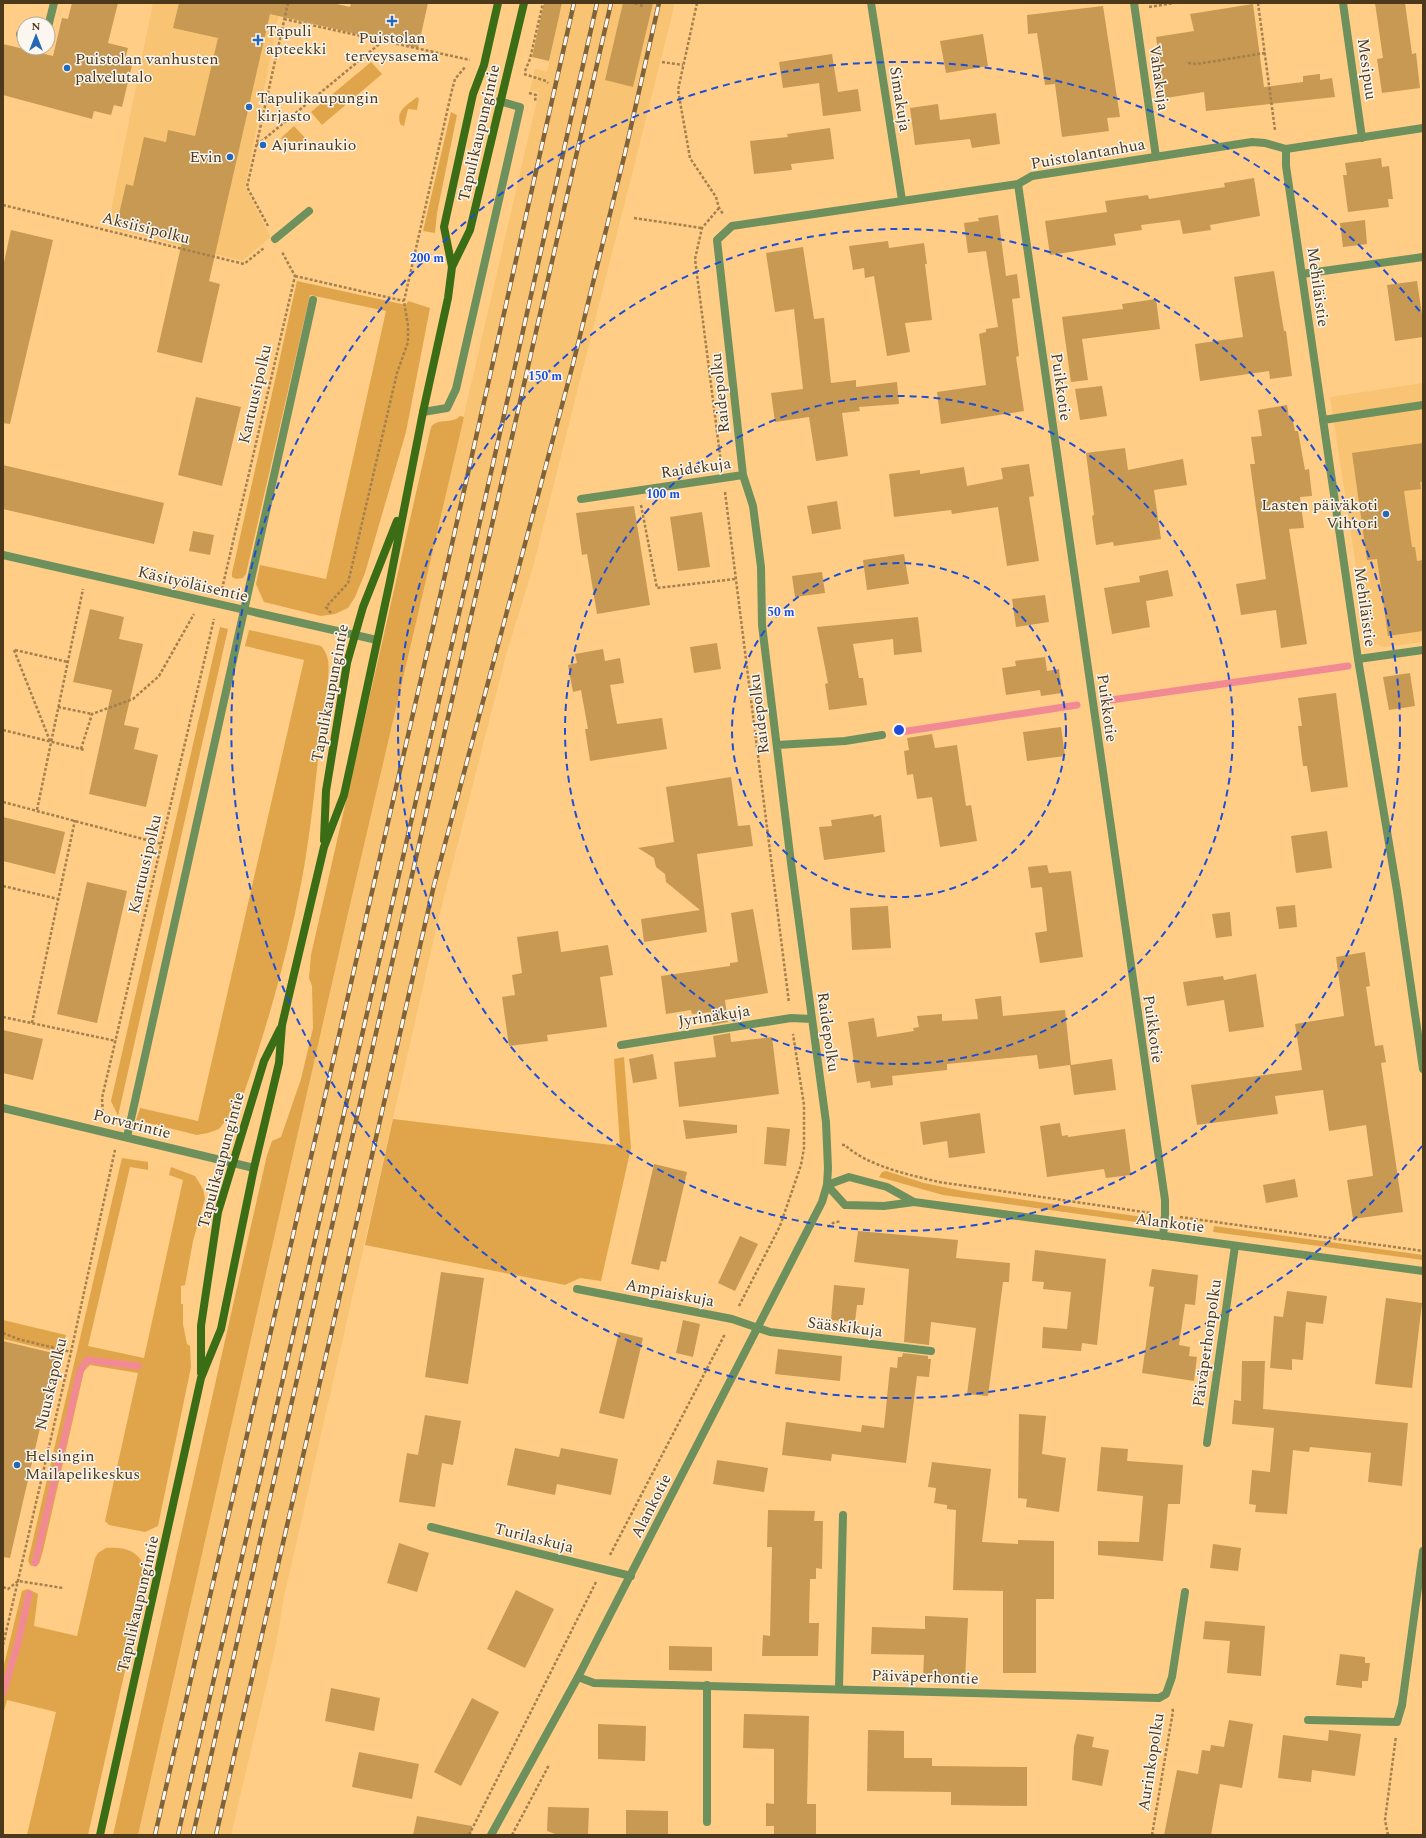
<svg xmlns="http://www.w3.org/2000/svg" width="1426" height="1838" viewBox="0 0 1426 1838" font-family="Spectral,serif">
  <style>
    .built { fill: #f9c374 }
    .green { fill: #e0a54b }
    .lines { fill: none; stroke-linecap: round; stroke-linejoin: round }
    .stream { stroke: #f28a93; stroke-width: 7 }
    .building { fill: #c89952 }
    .path { stroke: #a3804e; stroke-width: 2.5; stroke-dasharray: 3 2; stroke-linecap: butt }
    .service { stroke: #6e905c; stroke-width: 8 }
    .minor { stroke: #6e905c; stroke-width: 8 }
    .tertiary { stroke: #6e905c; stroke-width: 8 }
    .secondary { stroke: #3b6d16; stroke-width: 8 }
    .rail-casing { stroke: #806339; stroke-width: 4.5 }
    .rail { stroke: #fbf6ef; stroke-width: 3; stroke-dasharray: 9; stroke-linecap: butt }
    .ring { fill: none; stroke: #1d4ed8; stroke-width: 2; stroke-dasharray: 7 5 }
    .poi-dot { fill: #2568b9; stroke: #fbf6ef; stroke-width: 1.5 }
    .labels { text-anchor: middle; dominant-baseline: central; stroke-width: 3; stroke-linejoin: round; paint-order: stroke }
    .poi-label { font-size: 16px; fill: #4c381a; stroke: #fbf6ef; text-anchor: start }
    .street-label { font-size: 16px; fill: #4c381a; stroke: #fbf6ef }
    .centre { fill: #1d4ed8; stroke: #fbf6ef; stroke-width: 2 }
    .ring-label { font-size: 12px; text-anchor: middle; font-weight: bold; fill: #1d4ed8; stroke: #fbf6ef; stroke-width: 3; stroke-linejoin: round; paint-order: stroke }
  </style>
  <rect width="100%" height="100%" fill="#ffcd86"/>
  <path class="built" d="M153,3H281L245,187L271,237L242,261L110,228L112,205Z
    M562,3H675L533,567L506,655L437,925L284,1597L276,1644L231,1835H138L346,922L539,92L530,90L533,78L535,69L547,72Z
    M1423,383V642L1384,647L1373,643L1366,631L1330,397Z"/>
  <path class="green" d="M371,62L382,74L322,125L311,112Z
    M417,97L419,99L417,110L408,109L404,126L401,125C394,112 408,104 417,97Z
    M451,112L457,115L437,213L435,233L423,231Z
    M294,126L306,139L291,151L281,138Z
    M297,281L406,305L408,301L430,308L406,432L365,573L355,597L348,608L335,614L321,616L264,602L256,584L260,565L326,579L386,311L310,295L246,574L243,578L236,579L232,577V573Z
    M460,416L464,417L346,922L138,1835H113L267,1155L272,1141L281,1137L301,1079L313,1028L312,986L309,978L311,955L431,427C439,417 451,425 460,416Z
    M220,627L228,629L118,1116L111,1101Z
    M249,630L321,646C330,656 329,667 328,681C318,747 314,814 302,879C287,958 265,1035 238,1110L231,1114L219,1129L208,1133L197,1135L136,1120L140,1108L198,1121L304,660L245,646Z
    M624,1057L631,1148L601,1281L580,1278L565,1285L365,1245L393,1119L620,1146L614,1059Z
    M122,1158L148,1162V1170L130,1167L88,1346L144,1358L183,1180L169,1175L171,1167L195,1176L203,1189L205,1199L193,1241L185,1285L181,1286V1304H183V1324L187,1344L190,1346L191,1367L158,1526L145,1532L109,1525L105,1521L138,1373L90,1365L84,1371L43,1551L39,1564L31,1566L28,1561Z
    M886,1171L924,1183L963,1191L1150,1218L1145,1221L1136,1222L943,1195L879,1177L882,1172Z
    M1214,1226L1423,1255V1260L1213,1232Z
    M3,1320L66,1335L62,1353L3,1339Z
    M106,1548C127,1547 140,1551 147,1573L88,1835H27L56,1712L7,1700L3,1714V1669L22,1591L28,1589L38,1594L34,1626L77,1636L95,1558L98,1553Z"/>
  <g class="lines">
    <path class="stream" d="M1104,701L1348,666
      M901,732L1077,705
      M35,1563L80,1371L87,1360L138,1366
      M3,1693L18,1643L29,1594"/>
  </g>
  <path class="building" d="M72,3H118L108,43L128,48L125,59L133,61L122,107L114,105L111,115L94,111L92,119L3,95V44L53,56L62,18L68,19Z
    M179,3H332L350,7L351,3H428L418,48L270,14L209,281L220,284L202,363L157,352L182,242L116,227L126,184L133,186L144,137L166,142L168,130L195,136L218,38L173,28Z
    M544,3H562L549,61L532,57Z
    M623,3H653L633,87L605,80Z
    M1375,3H1405L1412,54L1416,53L1420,88L1382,93L1377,59L1383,58Z
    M1253,4L1264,87L1303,82V76L1320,74V80L1332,78L1335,97L1206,111L1204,92L1159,99L1155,78L1162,77L1156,37L1194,31L1190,14Z
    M1103,6L1120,117L1107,118L1109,131L1062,137L1055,84L1045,85L1037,33L1028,34L1027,15Z
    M983,34L988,66L946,73L940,41Z
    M832,54L838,92L858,89L861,111L823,116L819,83L783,88L779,62Z
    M938,104L940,120L996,113L1000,144L972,148L970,139L915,145L910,108Z
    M830,128L834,159L791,164L792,170L754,174L750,141L788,137L787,134Z
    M1381,158L1382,167L1389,166L1393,199H1388L1389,207L1348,212L1343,175H1347L1345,163Z
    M1254,178L1260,216L1210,225L1211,230L1183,234L1180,220L1141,225L1142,230L1114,234L1116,245L1050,255L1045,221L1107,212L1105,201L1148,195L1149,199L1225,187L1224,183Z
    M998,215L1006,276L1017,274L1020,298L1012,299L1019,356L1016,357L1024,411L941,424L937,392L986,385L979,334L986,332V329L998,327L986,251L968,253L964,223L979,221L978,218Z
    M1365,220L1367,244L1343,247L1340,223Z
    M11,230L53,240L10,424L3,423V267Z
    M888,241L889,248L924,243L927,264H925L932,320L905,323L910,352L887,356L874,276L865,278L864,268L853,270L849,246Z
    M803,247L814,319L824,318L831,383L856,380V387L897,382L899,404L859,407L860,411L842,413L848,456L816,461L809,417L775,422L771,393L803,389L794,309L775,312L766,253Z
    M1274,271L1284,331H1286L1292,376L1270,379L1269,371L1200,381L1195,344L1243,337L1234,277Z
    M1417,281L1423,321V337L1395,341L1387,285Z
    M1156,299L1160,329L1082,339L1088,380L1071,382L1062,317L1123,309L1122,304Z
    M1102,386L1107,416L1080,420L1075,389Z
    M196,397L241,407L222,486L178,475Z
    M1287,405L1289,418L1292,417L1295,431H1298L1305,470L1309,469L1312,496L1300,497L1304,528L1289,529L1307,644L1281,648L1276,610L1241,615L1236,584L1266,579L1250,464H1255L1251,437L1262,436L1258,410Z
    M1423,443V482H1420L1421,489L1404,491L1412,547H1415L1417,561L1423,560V631L1388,636L1377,559L1367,560L1352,453Z
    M1125,448L1128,470L1183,459L1187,485L1154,490L1161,539L1114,546L1113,542L1096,545L1092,516L1094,515L1086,453Z
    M1029,464L1034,496L1029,497L1039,561L1007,566L998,507L952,514L951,510L894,517L889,474L920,470V474L964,467L967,486L1003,479L1001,468Z
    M3,465L164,503L154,544L3,509Z
    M837,501L841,529L812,534L807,506Z
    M634,506L650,605L597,614L587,554L582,555L576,513Z
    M702,512L710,567L678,571L670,517Z
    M193,531L214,535L210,555L189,551Z
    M904,554L909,584L867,590L863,560Z
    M1168,570L1173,596L1146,601L1150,627L1112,634L1104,588L1140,582L1139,576Z
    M822,572L825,593L795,597L792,576Z
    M1045,595L1049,622L1016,627L1012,599Z
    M90,609L124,617L119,639L143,644L124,725L139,728L134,749L158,755L146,807L89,794L112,690L73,682Z
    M918,617L922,652L894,655L893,639L853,644L859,678H863L867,705L829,710L825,684L828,683L817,627Z
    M717,643L721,669L694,673L690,647Z
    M603,649L605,661L620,658L624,683L610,685L617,724L662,718L667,749L590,761L585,729H588L581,690L573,692L568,665L577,663L575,654Z
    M1045,657L1047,671L1059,669L1062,693L1041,696L1040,690L1006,695L1002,668L1016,666L1015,661Z
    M1410,673L1415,706L1389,710L1383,677Z
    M1336,693L1348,787L1311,792L1307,766H1303L1298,726H1302L1298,698Z
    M1061,727L1065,756L1027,761L1023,732Z
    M932,734L935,748L957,745L966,806L971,805L977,841L940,847L932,797L917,799L913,774L907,775L904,751L909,750L907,738Z
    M731,777L738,826L750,825L753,846L697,854L707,932L644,942L641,919L700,910L666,882L665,874L656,867L654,858L638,848L674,842L666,787Z
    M873,814L874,817L881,815L885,852L824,860L819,827L832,826L831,820Z
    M3,817L65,832L55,874L3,861Z
    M1327,831L1332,868L1296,873L1291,836Z
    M1047,865L1049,873L1071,871L1083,957L1040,963L1035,933L1047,931L1042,887L1031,888L1028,867Z
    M87,882L127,891L97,1023L57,1014Z
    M1295,905L1297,927L1279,929L1276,907Z
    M888,906L891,948L852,950L850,908Z
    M753,909L768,993L725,1000L728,1022L712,1025L711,1012L692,1014L691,1010L666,1014L661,976L730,966V963L738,962L731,913Z
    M1230,912L1232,936L1216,938L1212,914Z
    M558,931L561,952L608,945L613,975L600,977L607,1027L547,1035L548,1041L509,1046L502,997L515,995L512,975L522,973L517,937Z
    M1365,952L1370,986L1366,987L1375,1046L1383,1045L1386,1062L1381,1063L1403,1212L1353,1219L1347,1180L1373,1176L1366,1125L1329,1131L1323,1090L1275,1096L1278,1114L1197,1125L1191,1085L1302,1070L1295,1024L1344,1016L1336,957Z
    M1256,974L1264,1027L1229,1032L1224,1000L1187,1006L1183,982L1223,976L1224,980Z
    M1001,996L1003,1016L1065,1010L1071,1065L1112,1059L1116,1090L1074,1095L1070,1065L1039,1069L1037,1055L947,1064V1070L892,1076L893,1085L871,1088L870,1081L857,1083L848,1022L874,1018L877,1037L914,1031L913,1028L919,1027L917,1016L942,1014V1021L978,1019L975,999Z
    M3,1030L43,1039L33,1080L3,1073Z
    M730,1033L731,1042L772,1037L779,1094L679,1107L674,1062L716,1057L713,1036Z
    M653,1054L657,1079L633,1083L629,1059Z
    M980,1113L985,1153L949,1158L947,1141L923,1145L920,1122Z
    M683,1120L737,1125V1133L686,1139Z
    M1060,1123L1062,1136L1068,1135V1137L1125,1129L1131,1175L1106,1178L1104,1169L1047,1177L1040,1126Z
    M767,1127L790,1129L786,1166L764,1164Z
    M654,1164L687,1172L666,1262L661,1261L659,1270L631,1264Z
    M1295,1179L1298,1197L1266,1203L1263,1185Z
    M858,1231L958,1240L956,1258L1010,1263L1009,1282H1003L988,1396L967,1394L976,1328L931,1322L929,1345L904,1342L909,1269L854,1262Z
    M740,1236L758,1244L735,1291L718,1283Z
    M1035,1250L1106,1259L1097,1345L1082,1343L1081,1351L1042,1348L1043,1327L1067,1329L1071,1292L1043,1289L1044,1282L1032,1281Z
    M1152,1269L1198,1275L1195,1305L1185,1304L1179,1345L1190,1347L1189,1356L1197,1357L1194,1381L1142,1373L1154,1287L1149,1286Z
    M441,1272L484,1278L468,1384L425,1377Z
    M834,1285L865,1288L863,1305H857L855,1322L831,1320Z
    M1287,1291L1327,1296L1323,1324L1306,1322L1303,1360L1292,1359V1370L1270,1368L1274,1316L1283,1317Z
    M1386,1298L1422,1303L1412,1388L1375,1384Z
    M683,1320L700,1324L693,1357L676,1353Z
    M619,1332L643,1338L624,1419L599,1413Z
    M3,1341L57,1354L10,1558L3,1557Z
    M778,1349L842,1356L840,1381L775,1374Z
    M903,1353L928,1356V1359H931L929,1377L917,1376L906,1463L832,1454L831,1461L782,1455L786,1422L861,1432L862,1425L884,1428L890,1367L897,1368L898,1357H902Z
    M1242,1361H1265L1263,1409L1408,1423L1402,1486L1368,1482L1371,1453L1310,1447L1309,1452L1293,1450L1287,1514L1255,1512L1256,1505L1249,1504L1252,1470L1270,1472L1274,1428L1232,1424L1234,1400L1241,1401Z
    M1019,1414L1046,1416L1042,1454L1066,1458L1059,1512L1026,1507L1027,1499L1018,1498Z
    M425,1415L461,1421L453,1465L442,1463L435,1507L399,1502L407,1453L418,1455Z
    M1101,1447L1128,1449L1127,1461L1183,1465L1180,1504H1168L1163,1561L1098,1555V1541L1139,1542L1143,1496L1097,1491Z
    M515,1448L559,1457L561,1448L618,1459L611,1495L557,1484L555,1495L507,1485Z
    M717,1460L768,1468L764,1492L713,1484Z
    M932,1462L991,1469L982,1542L1018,1544V1540L1054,1541V1599H1036V1673H1003V1591L953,1590L956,1510L947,1509V1505L934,1503L936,1488L928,1487Z
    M768,1510L815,1511L814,1521H823L822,1569L816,1568V1579H810L809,1623H819L818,1656H762L763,1635L770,1636L772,1547H767Z
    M399,1543L429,1553L417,1592L387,1583Z
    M1213,1544L1241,1548L1238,1571L1210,1568Z
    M516,1590L554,1609L525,1668L487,1649Z
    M925,1616L968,1618L965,1680L923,1678L924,1655L871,1654L872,1627L925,1629Z
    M1205,1621L1265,1626L1261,1676L1227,1673L1230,1641L1203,1639Z
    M669,1646L712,1647V1671L669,1670Z
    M1340,1654L1365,1657V1663H1370L1368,1681H1362V1688L1336,1685Z
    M331,1688L380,1698L374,1731L325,1721Z
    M472,1698L499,1712L461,1786L434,1772Z
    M744,1714L809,1716L807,1804H816V1835H774V1826H766V1803L774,1804V1749L743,1748Z
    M1229,1720L1253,1724L1242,1788L1220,1784L1211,1835H1164L1177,1770L1198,1774L1202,1750L1210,1751L1211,1745L1224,1747Z
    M598,1724L646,1726L645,1761L598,1759Z
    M868,1730L904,1731V1758H932V1766L1027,1767V1806L951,1805V1792L867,1791Z
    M1329,1730L1361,1734L1355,1776L1312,1770L1311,1782L1278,1778L1283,1735L1328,1741Z
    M1077,1734L1094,1737L1092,1747L1109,1750L1102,1786L1072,1780L1074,1746Z
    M359,1752L419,1764L412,1799L352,1787Z
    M548,1807L589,1808L588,1835H558L547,1831Z
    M626,1810L668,1811V1835H626Z
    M417,1816L472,1826L471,1835H413Z"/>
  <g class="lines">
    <path class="path" d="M697,3L678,90L690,158L716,197L719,208L723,214
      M1258,3L1275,130
      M636,5V3
      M641,7L642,3
      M1149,7L1174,3
      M284,19L470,60
      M662,62L683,65
      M1188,63L1197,64L1265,53
      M525,71L530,59L543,3
      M524,74L546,81L548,83
      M529,93L536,95L535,101
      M257,145L383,41
      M3,205L244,264L264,248
      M719,208L702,228L695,259L721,463
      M634,218L702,228
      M268,226L247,187L288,3
      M295,276L404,301
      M725,492L789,1003
      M641,505L657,588L735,579
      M222,589L295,276L282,252
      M331,613L326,607L348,583L397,373L408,342V326L404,301L452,90L455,79L466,66
      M14,650L50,741
      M15,650L68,662
      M58,707L92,714
      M3,730L85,750
      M81,749L92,714L133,699L159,676L194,614
      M3,802L162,844
      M37,810L83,589
      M3,886L58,899
      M3,1017L116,1041
      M32,1023L75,820
      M103,1117L102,1098L214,619
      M842,1145H845C867,1166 910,1175 939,1182L1151,1213
      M1180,1217L1423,1251
      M828,1227L833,1223L841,1221
      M739,1306L780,1226L801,1165L804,1148V1105L793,1034
      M3,1333L18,1339L71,1352
      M610,1555L725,1334
      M3,1587L8,1589L18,1581L63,1588
      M3,1645L71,1352L115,1150
      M469,1835L596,1582
      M512,1835L549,1765
      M1152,1835L1173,1711L1172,1708
      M1388,1835L1385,1820L1396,1736"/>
    <path class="service" d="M48,27L54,3
      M20,34L24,35
      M275,239L309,211
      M423,412L447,408L456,389L520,107L499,101
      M1323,420L1423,405
      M127,1137L313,300
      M707,1685V1822
      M839,1688L843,1515
      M1308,1720L1397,1722L1402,1705"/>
    <path class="minor" d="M871,3L902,200
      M1134,3L1156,157
      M1343,3L1362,138
      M1286,149V166L1358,659L1397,891L1423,1069
      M1018,184L1165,1200V1215L1163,1236
      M1302,274L1423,257
      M581,499L743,475
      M3,555L377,640
      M1358,659L1423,650
      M777,745L845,741L882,735
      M621,1045L791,1018L812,1019
      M3,1108L254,1168
      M827,1185L828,1168L826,1122L791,863L762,625L761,567L753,506L743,475L717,240L732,226L1018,184L1032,176L1252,142L1265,143L1286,149L1423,128
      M577,1289L732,1319L770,1332L931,1351
      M1207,1443L1235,1246
      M431,1527L631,1576
      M578,1677L594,1683L1159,1698L1166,1694L1172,1677L1185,1592
      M1402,1705L1423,1551"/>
    <path class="tertiary" d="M827,1185L845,1205L884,1206L914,1202L1423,1271
      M827,1185L849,1177L887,1187L914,1202
      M491,1835L578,1677L822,1202L827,1185"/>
    <path class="secondary" d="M452,267L470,230L524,3
      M324,840L326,791L347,663L363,607L397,521
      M201,1373V1326L218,1212L264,1061L280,1029
      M100,1835L201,1378L221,1329L254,1168L279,1063L282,1025L324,847L344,795L351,763L390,581L423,412L448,298L452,267L444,227L473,94L484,65L498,3"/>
    <defs>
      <path id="rail" d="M155,1835L447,566L574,3
        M178,1835L469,570L597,3
        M193,1835L611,3
        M216,1835L434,885L573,364L625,153L659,3"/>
    </defs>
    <use href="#rail" class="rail-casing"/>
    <use href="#rail" class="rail"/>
  </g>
  <g class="ring">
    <circle cx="899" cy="730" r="167"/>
    <circle cx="899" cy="730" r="334"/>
    <circle cx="899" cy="730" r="501"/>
    <path d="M1422 1146A668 668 0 1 1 1422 314"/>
  </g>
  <g class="poi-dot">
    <path d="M390 15h4v4h4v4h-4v4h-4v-4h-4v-4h4z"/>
    <path d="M256 34h4v4h4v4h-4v4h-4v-4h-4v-4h4z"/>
    <circle cx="67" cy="68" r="4"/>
    <circle cx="249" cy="107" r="4"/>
    <circle cx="263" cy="145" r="4"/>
    <circle cx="230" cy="157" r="4"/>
    <circle cx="1386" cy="514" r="4"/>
    <circle cx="17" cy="1465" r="4"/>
  </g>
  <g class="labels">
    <g class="poi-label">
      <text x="266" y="31">Tapuli<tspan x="266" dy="18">apteekki</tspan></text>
      <text x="392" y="38" text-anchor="middle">Puistolan<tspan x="392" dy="18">terveysasema</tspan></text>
      <text x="75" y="59">Puistolan vanhusten<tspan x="75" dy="18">palvelutalo</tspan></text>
      <text x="257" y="98">Tapulikaupungin<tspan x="257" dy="18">kirjasto</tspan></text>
      <text x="271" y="145">Ajurinaukio</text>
      <text x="222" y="157" text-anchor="end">Evin</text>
      <text x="1378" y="505" text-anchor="end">Lasten päiväkoti<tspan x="1378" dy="18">Vihtori</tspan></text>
      <text x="25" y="1456">Helsingin<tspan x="25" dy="18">Mailapelikeskus</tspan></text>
    </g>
    <g class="street-label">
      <text transform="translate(1367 69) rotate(82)">Mesipuu</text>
      <text transform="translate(1159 78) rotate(82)">Vahakuja</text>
      <text transform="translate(900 99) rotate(81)">Simakuja</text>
      <text transform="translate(479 133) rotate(-77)">Tapulikaupungintie</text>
      <text transform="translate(1088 154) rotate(-10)">Puistolantanhua</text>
      <text transform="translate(146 228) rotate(14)">Aksiisipolku</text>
      <text transform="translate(1318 287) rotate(82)">Mehiläistie</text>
      <text transform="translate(1061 387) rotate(82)">Puikkotie</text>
      <text transform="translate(720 393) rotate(-96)">Raidepolku</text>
      <text transform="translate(255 394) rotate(-77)">Kartuusipolku</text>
      <text transform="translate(696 468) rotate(-8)">Raidekuja</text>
      <text transform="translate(193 584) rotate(13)">Käsityöläisentie</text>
      <text transform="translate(1365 607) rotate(82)">Mehiläistie</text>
      <text transform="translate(330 693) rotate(-79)">Tapulikaupungintie</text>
      <text transform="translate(1107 708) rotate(82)">Puikkotie</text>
      <text transform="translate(759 714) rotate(-97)">Raidepolku</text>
      <text transform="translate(145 864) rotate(-77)">Kartuusipolku</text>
      <text transform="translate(714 1016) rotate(-9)">Jyrinäkuja</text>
      <text transform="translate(1153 1029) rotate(82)">Puikkotie</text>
      <text transform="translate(828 1032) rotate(82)">Raidepolku</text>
      <text transform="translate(132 1124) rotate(14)">Porvarintie</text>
      <text transform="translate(221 1160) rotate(-75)">Tapulikaupungintie</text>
      <text transform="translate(1170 1223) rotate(7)">Alankotie</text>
      <text transform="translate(670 1293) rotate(11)">Ampiaiskuja</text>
      <text transform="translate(845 1327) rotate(7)">Sääskikuja</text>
      <text transform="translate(1207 1343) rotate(-82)">Päiväperhonpolku</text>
      <text transform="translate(51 1384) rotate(-77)">Nuuskapolku</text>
      <text transform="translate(651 1506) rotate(-63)">Alankotie</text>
      <text transform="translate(534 1538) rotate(14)">Turilaskuja</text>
      <text transform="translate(138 1604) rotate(-77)">Tapulikaupungintie</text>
      <text transform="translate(925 1677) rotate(2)">Päiväperhontie</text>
      <text transform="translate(1151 1762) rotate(-81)">Aurinkopolku</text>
    </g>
  </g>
  <circle cx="899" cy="730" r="6" class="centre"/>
  <g class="ring-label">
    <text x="427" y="262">200 m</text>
    <text x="545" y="380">150 m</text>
    <text x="663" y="498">100 m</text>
    <text x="781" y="616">50 m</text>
  </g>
  <rect width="1426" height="1838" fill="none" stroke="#4c381a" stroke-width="8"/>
  <g transform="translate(36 36)"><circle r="19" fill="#fbf6ef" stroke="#b5aa9a"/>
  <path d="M0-3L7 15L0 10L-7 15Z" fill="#2568b9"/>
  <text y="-6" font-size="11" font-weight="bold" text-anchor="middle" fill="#4c381a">N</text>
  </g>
</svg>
